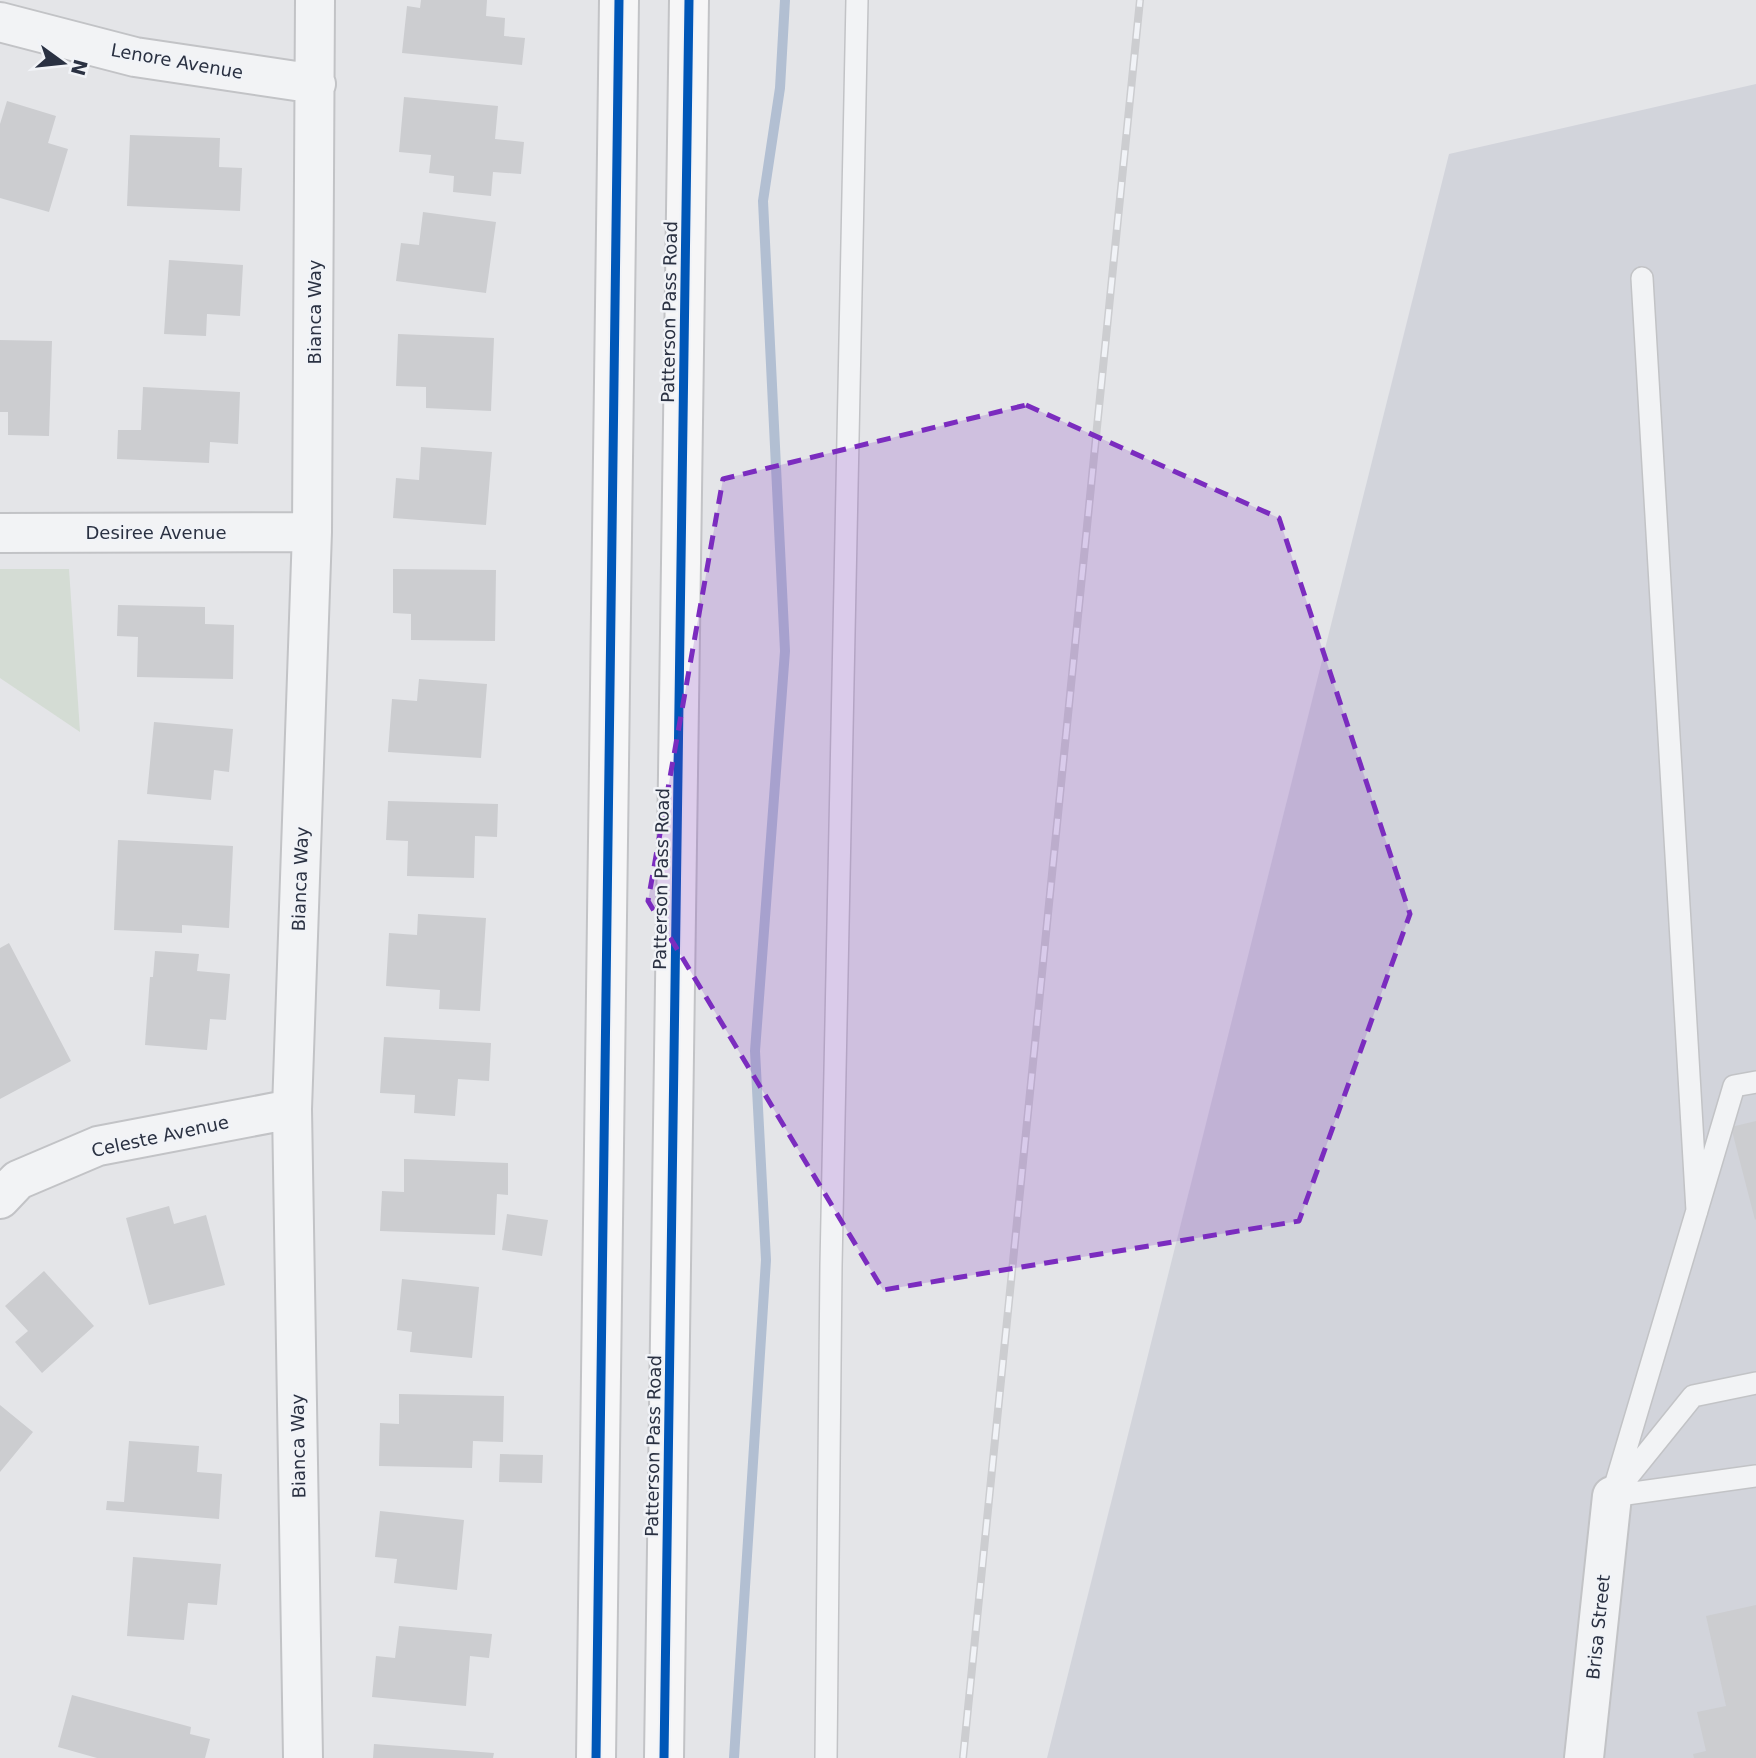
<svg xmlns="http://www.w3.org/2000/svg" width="1756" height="1758" viewBox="0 0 1756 1758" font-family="'DejaVu Sans',sans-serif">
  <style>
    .built { fill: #d2d4db }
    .green { fill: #d4dcd4 }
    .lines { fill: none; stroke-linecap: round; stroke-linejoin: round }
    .stream { stroke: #b2bfd2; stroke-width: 10 }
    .building { fill: #cccdd0 }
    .lane-casing { stroke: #c2c3c6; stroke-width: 24 }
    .street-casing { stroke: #c2c3c6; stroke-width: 42 }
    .secondary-casing { stroke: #c2c3c6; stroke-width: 42 }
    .lane { stroke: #f2f3f5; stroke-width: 21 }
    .street { stroke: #f2f3f5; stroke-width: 38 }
    .secondary { stroke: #f6f6f7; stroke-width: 38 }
    .rail-casing { stroke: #cccdd0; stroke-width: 8 }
    .rail { stroke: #f1f3f7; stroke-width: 5; stroke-dasharray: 16; stroke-linecap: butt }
    .cycleway-casing { stroke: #f1f3f7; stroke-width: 13 }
    .cycleway { stroke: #0057b8; stroke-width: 9 }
    .marked { fill: #7b2cbf; fill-opacity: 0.2; stroke: #7b2cbf; stroke-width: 5; stroke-dasharray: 14 9; stroke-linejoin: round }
    .labels { text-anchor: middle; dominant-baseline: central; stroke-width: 5; stroke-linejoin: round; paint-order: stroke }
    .street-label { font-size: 18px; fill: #2a3142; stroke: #f1f3f7 }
  </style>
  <rect width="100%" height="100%" fill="#e4e5e8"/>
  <path class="built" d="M1756,84V1758H1047L1449,154Z"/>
  <path class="green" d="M0,569H69L80,732L0,678Z"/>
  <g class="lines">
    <path class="stream" d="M734,1758L766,1260L755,1051L785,651L763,201L780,88L785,0"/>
  </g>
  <path class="building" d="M421,0H487L486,16L505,18L504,36L525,38L522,65L402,53L407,6L420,8Z
    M404,97L498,106L495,139L524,142L521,174L493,172L491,196L453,192L454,176L429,173L431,155L399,152Z
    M7,101L56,116L48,143L68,149L49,212L0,198V124Z
    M130,135L220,138L219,167L242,168L240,211L127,206Z
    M423,212L496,222L486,293L396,281L401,243L419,245Z
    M169,260L243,265L240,316L207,314L206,336L164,334Z
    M398,334L494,338L491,411L426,408V387L396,386Z
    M0,340L52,341L49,436L8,435V412H0Z
    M143,387L240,392L238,444L210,442L209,463L117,459L118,430H141Z
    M421,447L492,452L486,525L393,518L396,478L419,480Z
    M393,569L496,570L495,641L411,640V614L393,613Z
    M118,605L205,607V624L234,625L233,679L137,677L138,637L117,636Z
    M419,679L487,684L481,758L388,752L392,699L417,701Z
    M154,722L233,729L229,772L214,770L211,800L147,794Z
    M388,801L498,804L497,837L475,836L474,878L407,876L408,841L386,840Z
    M118,840L233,846L229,928L182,925V933L114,930Z
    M418,914L486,918L480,1011L439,1009L440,990L386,986L389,933L417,935Z
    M9,943L71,1061L0,1099V948Z
    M155,951L199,954L197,971L230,974L226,1020L210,1019L207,1050L145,1045L150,977H153Z
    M384,1037L491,1043L489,1081L458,1079L455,1116L414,1113L415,1095L380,1093Z
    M1756,1121V1219L1755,1220L1731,1127Z
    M404,1159L508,1163V1195L497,1194L495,1235L380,1231L382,1191L404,1192Z
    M169,1206L174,1224L206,1215L225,1285L149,1305L126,1218Z
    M507,1214L548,1220L542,1256L502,1250Z
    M44,1271L94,1326L42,1373L15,1342L28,1331L5,1306Z
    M402,1279L479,1287L472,1358L410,1352L412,1332L397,1330Z
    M399,1394L504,1396L503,1442L473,1441L472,1468L379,1466L380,1423L399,1424Z
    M0,1405L33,1432L0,1472Z
    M129,1441L199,1446L197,1472L222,1474L219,1519L106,1510L107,1501L124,1502Z
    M500,1454L543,1455L542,1483L499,1482Z
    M380,1511L464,1520L457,1590L394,1583L397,1559L375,1557Z
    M133,1557L221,1564L217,1605L188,1603L184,1640L127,1636Z
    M1756,1605V1758H1694L1693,1754L1706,1751L1697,1712L1726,1706L1706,1616Z
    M399,1626L492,1634L489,1658L470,1656L466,1706L372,1697L376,1656L395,1658Z
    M72,1695L191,1727L190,1734L210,1739L205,1758H97L58,1747Z
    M374,1744L494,1753L493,1758H373Z"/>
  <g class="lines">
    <defs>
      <path id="lane" d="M1642,278L1697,1211
        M1618,1489L1693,1396L1756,1383
        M1612,1496L1734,1086L1756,1082
        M1612,1496L1756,1476
        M826,1758L831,1266L857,0"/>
      <path id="street" d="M0,22L135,57L316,84
        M0,533L312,532
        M0,1199L18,1180L98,1146L292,1109
        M303,1758L292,1109L312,532L315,0
        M1584,1758L1612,1496"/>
      <path id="secondary" d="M596,1758L619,0
        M664,1758L689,0"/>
    </defs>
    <use href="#lane" class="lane-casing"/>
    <use href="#street" class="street-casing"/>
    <use href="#secondary" class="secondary-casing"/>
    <use href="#lane" class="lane"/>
    <use href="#street" class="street"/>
    <use href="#secondary" class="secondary"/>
    <defs>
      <path id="rail" d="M963,1758L1140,0"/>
    </defs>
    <use href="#rail" class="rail-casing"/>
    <use href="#rail" class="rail"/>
    <defs>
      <path id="cycleway" d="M596,1758L619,0
        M664,1758L689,0"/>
    </defs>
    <use href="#cycleway" class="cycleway-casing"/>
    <use href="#cycleway" class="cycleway"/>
  </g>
  <path class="marked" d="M1026,405L1279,518L1410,914L1299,1221L883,1290L648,901L723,479Z"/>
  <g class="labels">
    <g class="street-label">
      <text transform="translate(177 61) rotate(10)">Lenore Avenue</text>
      <text transform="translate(314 312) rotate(-90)">Bianca Way</text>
      <text transform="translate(669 312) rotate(-89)">Patterson Pass Road</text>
      <text x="156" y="532">Desiree Avenue</text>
      <text transform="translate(300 879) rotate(-88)">Bianca Way</text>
      <text transform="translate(661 879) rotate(-89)">Patterson Pass Road</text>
      <text transform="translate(160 1136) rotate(-12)">Celeste Avenue</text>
      <text transform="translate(298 1446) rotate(-91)">Bianca Way</text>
      <text transform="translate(653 1446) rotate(-89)">Patterson Pass Road</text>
      <text transform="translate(1598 1627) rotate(-84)">Brisa Street</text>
    </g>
  </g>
  <g transform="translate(63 63) rotate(105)" stroke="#f1f3f7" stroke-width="5" paint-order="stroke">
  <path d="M0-5L12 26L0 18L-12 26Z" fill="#2a3142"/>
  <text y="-10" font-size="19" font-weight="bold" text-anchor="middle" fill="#2a3142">N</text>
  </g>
</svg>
